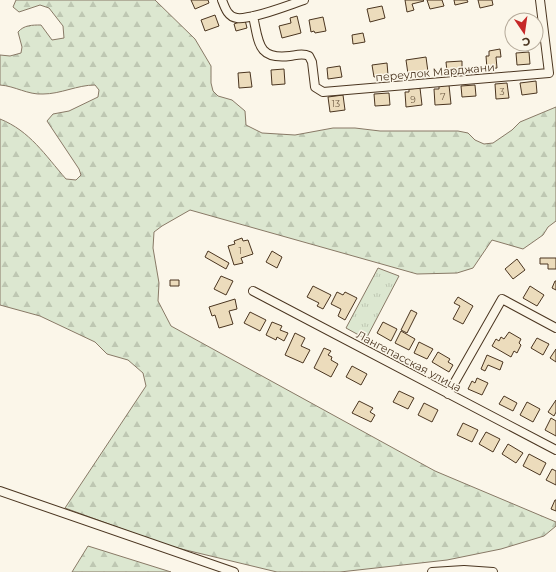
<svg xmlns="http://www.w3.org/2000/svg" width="556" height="572" viewBox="0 0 556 572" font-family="Montserrat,sans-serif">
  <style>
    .grass { fill: url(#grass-tufts); stroke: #887966 }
    .forest { fill: url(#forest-firs); stroke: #887966 }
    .building { fill: #ecdcbc; stroke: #4a3520 }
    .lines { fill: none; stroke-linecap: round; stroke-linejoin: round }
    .minor-casing { stroke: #4a3520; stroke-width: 10 }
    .minor { stroke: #fbf6e9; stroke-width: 8 }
    .labels { text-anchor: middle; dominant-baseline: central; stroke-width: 3; stroke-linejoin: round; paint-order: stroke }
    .number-label { font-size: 9px; fill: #725f47 }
    .street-label { font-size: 11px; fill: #4a3520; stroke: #fbf6e9 }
  </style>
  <defs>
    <pattern id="grass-tufts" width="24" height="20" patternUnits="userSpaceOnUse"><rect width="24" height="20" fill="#dce7d0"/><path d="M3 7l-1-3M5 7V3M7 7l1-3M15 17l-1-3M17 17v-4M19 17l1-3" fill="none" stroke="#bec7b2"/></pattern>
    <pattern id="forest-firs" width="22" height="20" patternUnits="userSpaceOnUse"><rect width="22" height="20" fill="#dce7d0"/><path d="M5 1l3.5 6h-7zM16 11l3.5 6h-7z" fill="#bec7b2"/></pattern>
  </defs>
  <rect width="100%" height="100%" fill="#fbf6e9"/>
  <path class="grass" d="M378,268L399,276L366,339L346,328Z"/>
  <path class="forest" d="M16,0H155L195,39L211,66V83L213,91L218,96L232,100L245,111L246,125L262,133L295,135L333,128H355L380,131H458L468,133L475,140L484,144L493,143L512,130L520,122L556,107V221L548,227L543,235L523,249L492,240L473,268L457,273L417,274L190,210L162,226L154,232L153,248L159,283L158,301L171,326L435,471L556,522V526L544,536L501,549L447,560L340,572H277L169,546L65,508L146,386L143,373L128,360L107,354L95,342L40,316L0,305V119C30,131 45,155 66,179L76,180L81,175L79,169L47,121L53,114L69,111L98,97L99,90L95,85C77,85 61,94 43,94C28,95 15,86 0,85V55L10,56L21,53L22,47L18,32C24,25 32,25 41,25L52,40L64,38L63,26L49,8L40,5L19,12L13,7Z
    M88,546L171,572H72Z"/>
  <path class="building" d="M191,0H208L209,3L195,9Z
    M405,0H423L424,1L412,4L414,10L407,12Z
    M427,0H442L444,6L430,9Z
    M454,0H467L468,2L455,5Z
    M478,0H492L493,5L480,8Z
    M382,6L385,18L370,22L367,9Z
    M215,15L219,26L205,31L201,20Z
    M297,16L301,33L282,38L279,26L291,23L290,18Z
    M323,17L326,31L315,33L314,31L311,32L309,20Z
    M245,20L247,28L236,31L234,24Z
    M538,20L540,36H536V21Z
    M363,33L365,42L353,44L352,35Z
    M500,49L501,57H496L497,68L487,69L486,56H489V51Z
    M529,52L530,64L517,65L516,53Z
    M426,57L428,72L408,74L406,60Z
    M462,61V70L447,72L446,62Z
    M387,63L388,75L374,77L372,65Z
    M340,66L342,77L328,79L327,68Z
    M284,69L285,84L272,85L271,70Z
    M250,72L252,87L239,88L238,73Z
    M536,81L537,93L522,95L520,83Z
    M507,83L509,98L496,99L495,84Z
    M449,85L451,104L435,105L434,89H439V86Z
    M475,85L476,96L462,97L461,86Z
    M420,88L422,105L406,107L405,92H409V89Z
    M389,93L390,105L375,106L374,94Z
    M343,95L345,110L330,112L328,97Z
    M242,238L243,241L248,240L253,254L241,258L243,263L234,265L228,246L235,244L234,241Z
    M208,251L229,263L226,269L205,257Z
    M272,251L282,257L277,268L266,262Z
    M540,258H556V269H548V264H540Z
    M517,259L525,270L513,279L505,269Z
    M221,276L233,281L226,295L214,289Z
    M170,280H179V286H170Z
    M555,281H556V290L552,288Z
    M313,286L331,295L323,309L317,306L319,303L307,297Z
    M530,286L544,295L537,306L523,298Z
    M337,292L343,295L345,292L357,298L345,320L338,316L341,309L331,304Z
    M458,297L473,306L463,324L453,319L460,306L454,303Z
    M235,299L237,309L229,311L233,324L219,328L215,315L212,316L209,307Z
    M411,310L417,313L407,333L401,330Z
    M250,312L266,320L260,331L244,323Z
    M272,322L282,326L280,330L288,333L284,341L277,337L276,340L266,335Z
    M383,322L397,329L391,341L377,333Z
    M401,331L415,339L409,350L395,343Z
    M509,332L521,339L519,343L521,345L517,353L514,351L511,357L492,346L496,339L499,341L501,337L504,339Z
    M295,333L305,338L301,346L310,350L303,363L285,355Z
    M537,338L549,344L543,355L531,348Z
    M419,342L433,349L427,359L414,353Z
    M324,348L331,351L328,355L332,357L331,360L338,364L331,377L314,368Z
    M556,349V362L550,358Z
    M438,352L450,359L448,362L453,365L449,372L432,362Z
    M487,355L503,362L500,370L488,365L485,371L481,369Z
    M352,366L367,374L361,385L346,377Z
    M477,378L488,383L482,395L468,389L472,381L475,383Z
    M399,391L414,398L408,409L393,402Z
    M504,396L517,403L513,411L499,404Z
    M556,400V412L554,416L548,412Z
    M359,401L373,408L370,412L375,415L371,422L352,413Z
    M527,402L540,409L533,422L520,415Z
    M424,403L438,410L432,422L418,415Z
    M551,418L556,421V436L545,430Z
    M463,423L478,430L472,442L457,435Z
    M486,432L500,439L493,452L479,444Z
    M508,444L523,453L516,463L502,454Z
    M529,454L546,463L540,475L523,466Z
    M552,469L556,471V485L546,480Z
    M555,500H556V511L551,509Z"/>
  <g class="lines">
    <defs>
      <path id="minor" d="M222,0C225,8 228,17 237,18C251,20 289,5 304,0
        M253,16C259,42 257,60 290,56C297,55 303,53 309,56L312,62L315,87L323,92L549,73L540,0
        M253,291L556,450
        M448,394L502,299L556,328
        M0,491L234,572
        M432,572L464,570L493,572"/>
    </defs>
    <use href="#minor" class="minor-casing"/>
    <use href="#minor" class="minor"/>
  </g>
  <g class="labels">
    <g class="number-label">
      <text x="502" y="91">3</text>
      <text x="443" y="96">7</text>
      <text x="413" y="99">9</text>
      <text x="336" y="103">13</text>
      <text x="240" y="250">1</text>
    </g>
    <g class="street-label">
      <text transform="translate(435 72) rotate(-5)">переулок Марджани</text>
      <text transform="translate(409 361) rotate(28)">Лангепасская улица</text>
    </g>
  </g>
  <g transform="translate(524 32) rotate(167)"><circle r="19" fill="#fbf6e9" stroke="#b4a999"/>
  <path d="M0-3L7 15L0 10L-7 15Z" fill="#c62828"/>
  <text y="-6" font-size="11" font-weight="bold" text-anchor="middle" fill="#4a3520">С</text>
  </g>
</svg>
